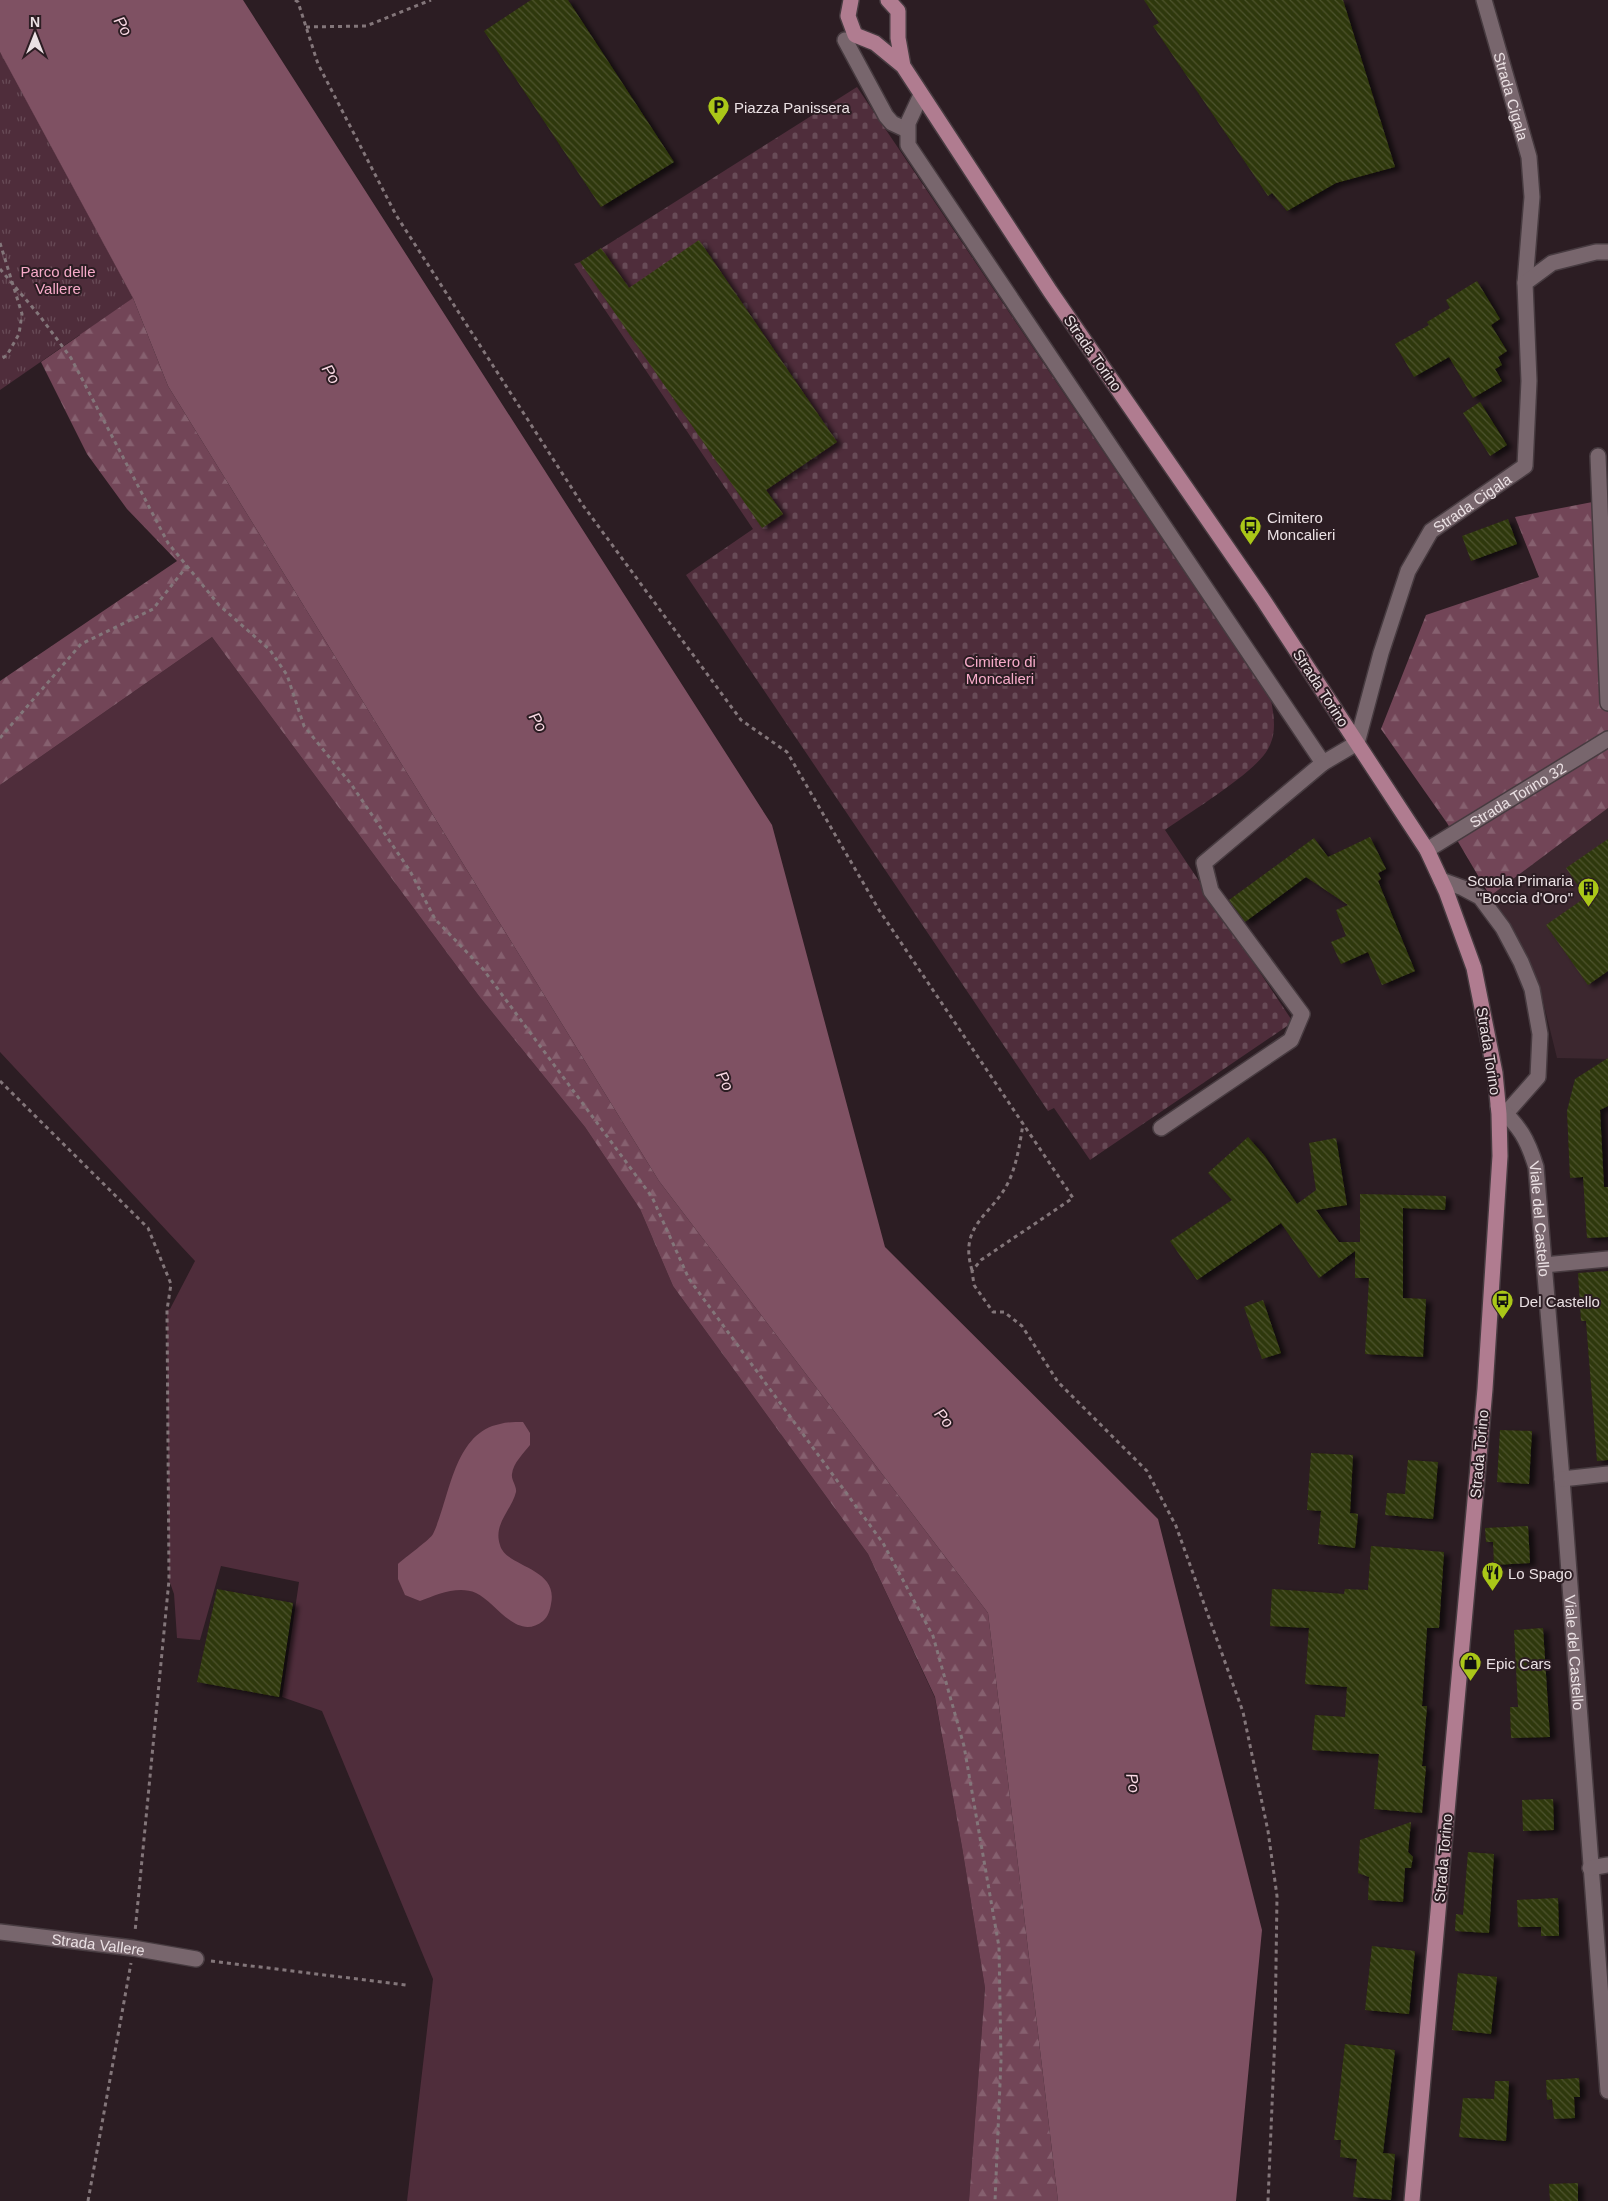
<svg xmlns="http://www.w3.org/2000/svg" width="1608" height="2201" viewBox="0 0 1608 2201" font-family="Helvetica,sans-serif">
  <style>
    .built { fill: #3c272f }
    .grass { fill: #4f2d3b }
    .forest { fill: url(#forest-firs) }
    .cemetery { fill: url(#cemetery-stones) }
    .park { fill: url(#park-tufts) }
    .water { fill: #7f5163 }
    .building { fill: url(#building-back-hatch); filter: url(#shadow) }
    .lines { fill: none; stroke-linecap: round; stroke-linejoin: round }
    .minor-casing { stroke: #473b40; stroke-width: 18 }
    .major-casing { stroke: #473b40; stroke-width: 18 }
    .path { stroke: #83767a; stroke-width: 3; stroke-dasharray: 4 4; stroke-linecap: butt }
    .minor { stroke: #78666d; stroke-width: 15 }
    .major { stroke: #b07c90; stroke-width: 15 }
    .labels { text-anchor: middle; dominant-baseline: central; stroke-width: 4; stroke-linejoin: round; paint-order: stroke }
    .street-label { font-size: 15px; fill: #ebe1e4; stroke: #2c1d23 }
    .poi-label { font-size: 15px; fill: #ebe1e4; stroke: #2c1d23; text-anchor: start }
    .park-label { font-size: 15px; fill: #f7abc9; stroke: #2c1d23 }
    .water-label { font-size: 16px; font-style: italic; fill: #f8d8e3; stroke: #2c1d23 }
  </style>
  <defs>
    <pattern id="forest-firs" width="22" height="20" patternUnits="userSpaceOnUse" patternTransform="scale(1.25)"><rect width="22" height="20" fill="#724557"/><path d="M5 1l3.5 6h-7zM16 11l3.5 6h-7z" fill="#86606f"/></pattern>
    <pattern id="cemetery-stones" width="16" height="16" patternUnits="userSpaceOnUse" patternTransform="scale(1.25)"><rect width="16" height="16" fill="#4f2d3b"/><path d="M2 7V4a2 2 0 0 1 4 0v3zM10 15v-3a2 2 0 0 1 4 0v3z" fill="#684b57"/></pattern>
    <pattern id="park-tufts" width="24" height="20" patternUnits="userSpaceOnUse" patternTransform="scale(1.25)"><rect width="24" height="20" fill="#4f2d3b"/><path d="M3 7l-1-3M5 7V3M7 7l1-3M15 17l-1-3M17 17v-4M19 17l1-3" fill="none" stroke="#684b57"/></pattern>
    <pattern id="building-back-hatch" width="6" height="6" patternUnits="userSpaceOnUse" patternTransform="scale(1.25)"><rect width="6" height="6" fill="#2f380b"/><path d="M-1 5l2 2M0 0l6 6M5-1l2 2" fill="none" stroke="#4d542e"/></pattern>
    <filter id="shadow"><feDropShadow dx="5.5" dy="3" stdDeviation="2.5" flood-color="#0009"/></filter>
  </defs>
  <rect width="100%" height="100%" fill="#2c1d23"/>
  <path class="built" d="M1608,805V1059L1557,1058L1541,993L1490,896L1566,835Z"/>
  <path class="grass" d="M212,637L479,996L585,1127L640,1209L673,1286L868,1554L935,1698L962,1847L985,1988L969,2201H407L433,1979L322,1711L282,1697L299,1582L221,1566L200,1640L177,1638L174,1594L169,1580L167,1310L170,1309L195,1261L0,1052V785Z"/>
  <path class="forest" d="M0,52L133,298L168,386L659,1181L988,1613L1058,2201H969L985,1988L962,1847L935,1697L868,1554L673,1286L640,1209L585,1127L479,996L212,637L0,785V681L177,561L127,509L87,454L41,362L80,335Z
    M1608,499V808L1490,896L1447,823L1381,729L1426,615L1539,577L1515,517Z"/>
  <path class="cemetery" d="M857,87L1271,700C1274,716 1277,733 1268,749C1255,773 1190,812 1165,830L1293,1022L1090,1160L1054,1108L1048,1111L686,575L753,529L574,264L580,262Z"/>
  <path class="park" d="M0,52L133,298L0,390Z"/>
  <path class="water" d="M0,0H243L772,825L885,1247L1158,1519L1262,1930L1236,2201H1058L988,1613L659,1181L168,386L133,298L0,52Z
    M523,1422L530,1433V1445C524,1453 513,1463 512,1474C511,1480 517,1486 516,1492C511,1511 493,1524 500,1545C506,1568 559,1567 551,1604C550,1610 548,1617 543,1621C517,1642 496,1602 476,1593C458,1585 436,1595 420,1601L405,1595L398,1579V1564C404,1558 431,1539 433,1534C450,1499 453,1433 500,1424C507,1422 515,1422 523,1422Z"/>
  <path class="building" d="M531,0H568L674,162L601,207L484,31Z
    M1144,0H1343L1395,167L1336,183L1287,211L1272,193L1268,196L1153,26L1159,23Z
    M699,240L837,442L766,490L783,514L762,528L580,262L601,248L629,288Z
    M1477,281L1500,319L1491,325L1507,351L1498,357L1502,365L1495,369L1502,381L1473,398L1449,357L1414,377L1395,344L1429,325L1427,322L1450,308L1446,300Z
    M1480,402L1507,445L1490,456L1463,413Z
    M1508,519L1517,544L1471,561L1462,536Z
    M1370,837L1386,869L1378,873L1381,879L1378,881L1415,971L1382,985L1368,952L1341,964L1331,942L1346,936L1336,910L1348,905L1306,877L1245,922L1229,900L1314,838L1328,857Z
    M1608,839V971L1588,985L1546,925L1586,897L1566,868Z
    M1608,1058V1106L1600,1110L1604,1187H1608V1237L1587,1238L1583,1177L1570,1178L1567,1111L1575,1079Z
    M1248,1137L1264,1155L1297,1204L1316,1190L1309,1143L1336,1138L1347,1205L1316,1210L1339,1242H1360V1194L1446,1196L1445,1210L1403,1208V1298L1426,1299L1423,1357L1365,1354L1369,1278H1355V1251L1319,1278L1281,1223L1197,1280L1170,1241L1232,1200L1208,1173Z
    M1608,1271V1460L1597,1461L1586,1321H1581L1578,1273Z
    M1263,1300L1281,1353L1262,1359L1244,1307Z
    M1500,1430L1532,1431L1529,1484L1497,1482Z
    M1311,1453L1353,1455L1350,1513L1358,1514L1355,1548L1318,1544L1321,1511L1307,1510Z
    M1408,1460L1438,1462L1433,1519L1385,1515L1387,1493L1405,1494Z
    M1528,1526L1530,1563L1494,1565L1493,1542H1486L1485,1528Z
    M1371,1546L1444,1552L1439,1628H1427L1422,1706H1427L1422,1766H1426L1422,1813L1374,1809L1379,1754L1312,1750L1315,1715L1345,1717L1347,1687L1305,1684L1309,1628L1270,1626L1272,1589L1344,1594L1345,1589L1368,1590Z
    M217,1589L293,1603L279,1697L197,1682Z
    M1543,1628L1550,1737L1511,1738L1510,1707H1518L1514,1630Z
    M1553,1799L1554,1830L1523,1831L1522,1800Z
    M1411,1822L1408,1852L1413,1857L1411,1868H1405L1403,1902L1368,1900L1369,1877L1358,1873L1360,1840Z
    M1468,1852L1494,1854L1489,1933L1455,1931L1456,1914L1463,1915Z
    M1558,1898L1559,1936H1541V1927H1518L1517,1900Z
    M1372,1946L1415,1951L1409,2014L1365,2010Z
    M1458,1973L1497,1977L1491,2034L1452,2030Z
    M1345,2044L1395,2050L1383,2153L1395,2154L1391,2200L1353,2197L1357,2159L1340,2157L1341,2140H1334Z
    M1579,2078L1580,2097H1574L1575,2118L1554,2119L1552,2099L1547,2100L1546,2080Z
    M1495,2081H1509L1506,2141L1459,2137L1463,2098L1494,2099Z
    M1578,2183V2201H1550L1549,2184Z"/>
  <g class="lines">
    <defs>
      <g id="minor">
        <path id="s1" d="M1484,0L1529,157L1532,197L1525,283"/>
        <path d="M845,40L886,116L892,123L907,130"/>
        <path id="s2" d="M921,95L908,123V145L1323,763L1357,743L1381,653L1408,571L1431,531L1525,466L1529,381L1525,283L1552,263L1596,252H1608"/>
        <path d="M1598,456L1608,703"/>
        <path id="s3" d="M1427,850L1608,739"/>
        <path d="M1441,880L1463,888L1480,897L1503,928L1521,962L1532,989L1540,1034L1538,1077L1500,1120"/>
        <path id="s4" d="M1498,1106C1520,1127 1527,1138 1536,1167L1562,1479L1608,2091"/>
        <path d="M1161,1128L1291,1040L1302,1014L1211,891L1204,863L1323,763"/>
        <path d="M1544,1265L1608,1259"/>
        <path d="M1562,1479L1608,1474"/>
        <path d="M1590,1868L1608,1865"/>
        <path id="s5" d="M0,1932L133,1948L196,1959"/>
      </g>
      <path id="major" d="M851,0L848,16L855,35L875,43L903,66L1050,291L1262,598L1427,850L1446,891L1474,968L1495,1073L1499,1114L1500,1156L1485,1389L1412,2201
        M888,0L898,11V38L903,66"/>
    </defs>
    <use href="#minor" class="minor-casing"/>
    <use href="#major" class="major-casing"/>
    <path class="path" d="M295,0L298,2L318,64L396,215L582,504L741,720L787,752L879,910L1073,1198L981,1260L972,1271L974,1285L993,1312H1004L1022,1326L1058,1382L1147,1471L1176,1526L1243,1712L1268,1831L1277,1896L1275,2034L1268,2201
      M306,27L366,26L431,0
      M0,243L22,314L19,334L7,355L0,360
      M0,269L39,315L71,358L168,543L219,605L270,650L287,675L304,726L351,784L410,871L435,919L483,969L652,1197L689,1279L883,1543L933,1636L964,1746L999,1947L1001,2060L995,2201
      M0,738L81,644L153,609L187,566
      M0,1081L148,1228L171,1284L167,1310L169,1580L135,1932
      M972,1270C958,1224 993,1215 1009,1181C1017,1163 1020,1143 1023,1124
      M211,1961L406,1985
      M88,2201L131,1963"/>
    <use href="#minor" class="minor"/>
    <use href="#major" class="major"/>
  </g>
  <defs>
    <symbol id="parking-pin" viewBox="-11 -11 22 30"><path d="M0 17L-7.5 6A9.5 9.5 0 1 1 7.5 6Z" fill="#aac718" stroke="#2c1d23"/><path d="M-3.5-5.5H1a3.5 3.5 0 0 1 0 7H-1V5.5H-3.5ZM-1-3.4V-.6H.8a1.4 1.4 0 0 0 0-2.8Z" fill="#111"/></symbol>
    <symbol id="bus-pin" viewBox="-11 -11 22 30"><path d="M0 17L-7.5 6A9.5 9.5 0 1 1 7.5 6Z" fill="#aac718" stroke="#2c1d23"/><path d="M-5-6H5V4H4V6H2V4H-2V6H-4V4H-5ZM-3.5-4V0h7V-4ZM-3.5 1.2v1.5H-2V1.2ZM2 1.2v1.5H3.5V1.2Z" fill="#111"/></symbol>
    <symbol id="building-pin" viewBox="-11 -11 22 30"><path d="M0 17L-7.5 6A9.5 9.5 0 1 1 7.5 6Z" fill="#aac718" stroke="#2c1d23"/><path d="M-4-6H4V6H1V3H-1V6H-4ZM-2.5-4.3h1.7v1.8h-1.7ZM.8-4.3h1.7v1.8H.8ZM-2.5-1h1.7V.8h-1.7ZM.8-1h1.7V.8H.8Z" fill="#111"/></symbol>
    <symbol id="restaurant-pin" viewBox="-11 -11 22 30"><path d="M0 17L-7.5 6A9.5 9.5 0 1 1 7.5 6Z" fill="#aac718" stroke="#2c1d23"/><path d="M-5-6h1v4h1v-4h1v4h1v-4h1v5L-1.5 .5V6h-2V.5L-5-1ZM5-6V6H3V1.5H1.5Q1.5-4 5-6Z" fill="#111"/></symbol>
    <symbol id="shop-pin" viewBox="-11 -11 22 30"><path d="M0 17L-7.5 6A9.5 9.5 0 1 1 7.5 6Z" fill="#aac718" stroke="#2c1d23"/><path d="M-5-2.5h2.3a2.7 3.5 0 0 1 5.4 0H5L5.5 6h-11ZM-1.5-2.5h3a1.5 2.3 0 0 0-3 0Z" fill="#111"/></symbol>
  </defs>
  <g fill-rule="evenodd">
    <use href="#parking-pin" x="706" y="94" width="25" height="34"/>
    <use href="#bus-pin" x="1238" y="514" width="25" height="34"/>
    <use href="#building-pin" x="1576" y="876" width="25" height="34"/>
    <use href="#bus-pin" x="1490" y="1288" width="25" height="34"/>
    <use href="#restaurant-pin" x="1480" y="1560" width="25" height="34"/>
    <use href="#shop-pin" x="1458" y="1650" width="25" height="34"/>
  </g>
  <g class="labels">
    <g class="street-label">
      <text stroke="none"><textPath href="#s1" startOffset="100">Strada Cigala</textPath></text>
      <text transform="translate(1093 353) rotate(55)">Strada Torino</text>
      <text stroke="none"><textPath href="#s2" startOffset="1112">Strada Cigala</textPath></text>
      <text transform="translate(1321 688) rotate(57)">Strada Torino</text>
      <text stroke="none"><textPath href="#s3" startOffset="106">Strada Torino 32</textPath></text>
      <text transform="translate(1489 1051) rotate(81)">Strada Torino</text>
      <text stroke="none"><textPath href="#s4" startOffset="125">Viale del Castello</textPath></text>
      <text transform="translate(1479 1454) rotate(-85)">Strada Torino</text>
      <text stroke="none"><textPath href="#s4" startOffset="560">Viale del Castello</textPath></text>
      <text transform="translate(1443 1858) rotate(-85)">Strada Torino</text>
      <text stroke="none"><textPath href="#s5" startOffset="99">Strada Vallere</textPath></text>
    </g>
    <g class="poi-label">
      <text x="734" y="107">Piazza Panissera</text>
      <text x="1267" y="517">Cimitero<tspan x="1267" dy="17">Moncalieri</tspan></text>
      <text x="1573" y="880" text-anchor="end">Scuola Primaria<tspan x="1573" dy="17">"Boccia d'Oro"</tspan></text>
      <text x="1519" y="1301">Del Castello</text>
      <text x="1508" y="1573">Lo Spago</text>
      <text x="1486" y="1663">Epic Cars</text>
    </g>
    <g class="park-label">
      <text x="58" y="271">Parco delle<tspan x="58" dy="17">Vallere</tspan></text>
      <text x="1000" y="661">Cimitero di<tspan x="1000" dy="17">Moncalieri</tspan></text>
    </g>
    <g class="water-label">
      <text transform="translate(123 26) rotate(59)">Po</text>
      <text transform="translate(331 374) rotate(59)">Po</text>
      <text transform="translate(538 722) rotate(59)">Po</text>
      <text transform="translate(725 1081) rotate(63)">Po</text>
      <text transform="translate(944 1418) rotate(49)">Po</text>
      <text transform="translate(1133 1783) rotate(80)">Po</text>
    </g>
  </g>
  <g transform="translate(35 35)" stroke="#2c1d23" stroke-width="4" paint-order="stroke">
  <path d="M0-4L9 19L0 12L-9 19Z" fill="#ebe1e4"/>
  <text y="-8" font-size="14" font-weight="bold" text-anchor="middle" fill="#ebe1e4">N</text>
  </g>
</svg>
